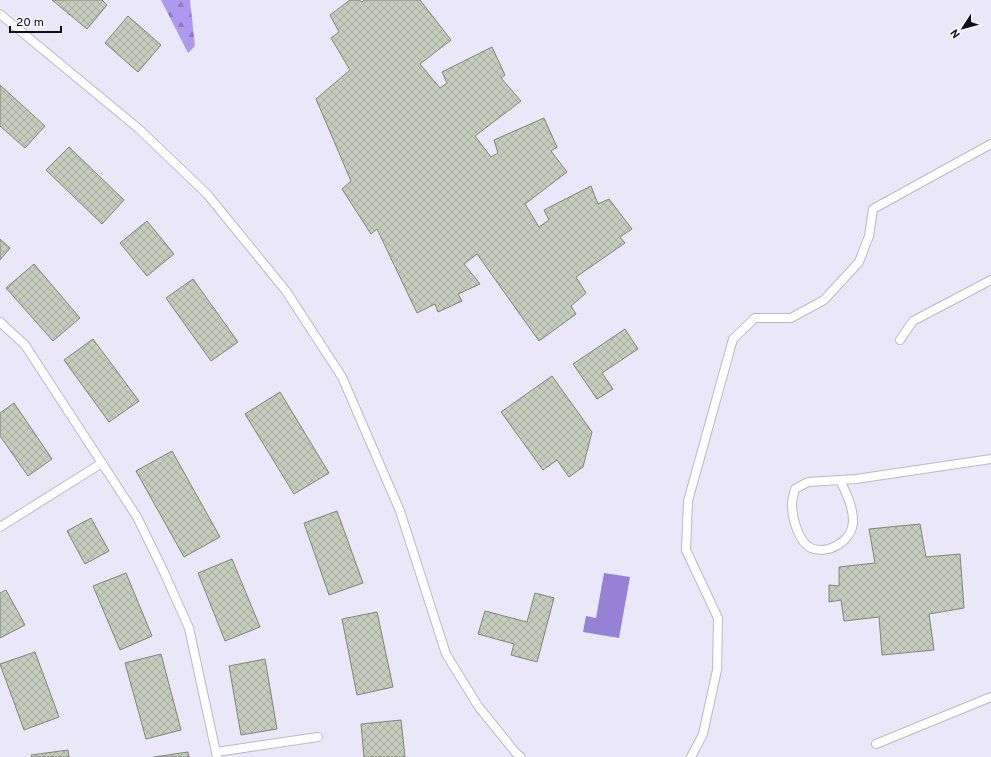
<svg xmlns="http://www.w3.org/2000/svg" width="991" height="757" viewBox="0 0 991 757" font-family="Overpass,sans-serif">
  <style>
    .forest { fill: url(#forest-firs) }
    .water { fill: #9582d5 }
    .building { fill: url(#building-cross-hatch); stroke: #7f8677 }
    .lines { fill: none; stroke-linecap: round; stroke-linejoin: round }
    .service-casing { stroke: #bbb8c9; stroke-width: 10 }
    .service { stroke: #fff; stroke-width: 8 }
  </style>
  <defs>
    <pattern id="forest-firs" width="22" height="20" patternUnits="userSpaceOnUse"><rect width="22" height="20" fill="#ad9aef"/><path d="M5 1l3.5 6h-7zM16 11l3.5 6h-7z" fill="#8b7cc0"/></pattern>
    <pattern id="building-cross-hatch" width="8" height="8" patternUnits="userSpaceOnUse"><rect width="8" height="8" fill="#c4ccbc"/><path d="M0 0l8 8M0 8l8-8" fill="none" stroke="#a7aea1"/></pattern>
  </defs>
  <rect width="100%" height="100%" fill="#eae7f8"/>
  <path class="forest" d="M161,0H190L195,46L188,53Z"/>
  <path class="water" d="M604,573L630,577L619,638L583,632L586,616L596,618Z"/>
  <path class="building" d="M52,0H102L107,5L87,29Z
    M350,0H359L362,2L364,0H420L451,40L420,64L440,88L447,83L442,72L492,47L505,75L501,78L521,101L475,136L491,157L498,153L494,140L544,118L557,147L551,151L567,172L525,204L539,227L549,220L544,210L591,186L598,204L609,199L632,229L620,237L625,243L576,277L586,293L571,306L576,314L539,341L477,254L464,264L480,284L458,294L462,301L438,312L435,304L417,313L377,229L371,234L342,189L351,181L316,99L350,70L331,38L339,32L330,15Z
    M128,16L161,45L138,72L105,43Z
    M0,85L45,126L25,148L0,126Z
    M69,147L124,200L102,224L46,170Z
    M147,221L174,254L147,276L120,243Z
    M0,239L10,248L0,260Z
    M34,264L80,318L53,341L6,288Z
    M193,279L238,342L211,361L166,298Z
    M625,329L638,349L602,373L613,389L597,399L573,364Z
    M93,339L139,401L109,422L64,360Z
    M552,376L592,432L583,467L569,477L557,460L543,470L501,412Z
    M280,392L329,473L294,494L245,414Z
    M14,403L52,459L28,476L0,436V413Z
    M172,451L220,537L184,557L136,471Z
    M337,511L363,583L329,595L304,523Z
    M91,518L109,551L85,564L67,531Z
    M920,524L926,557L960,554L964,608L929,614L934,650L882,655L879,617L844,621L841,600L829,602V585L839,586V567L875,563L869,529Z
    M232,559L260,627L225,641L198,573Z
    M126,573L152,636L120,650L93,586Z
    M6,590L25,625L0,638V593Z
    M535,593L554,598L537,662L511,655L514,644L478,634L485,611L527,622Z
    M377,612L393,687L357,695L342,619Z
    M35,652L59,717L24,730L0,664Z
    M161,654L181,730L146,739L125,663Z
    M265,659L277,729L241,735L229,666Z
    M401,720L405,757H364L361,724Z
    M68,750L69,757H32L31,755Z
    M188,752L189,757H154Z"/>
  <g class="lines">
    <defs>
      <path id="service" d="M0,14L139,129L207,194L286,291L342,377L400,511L446,654L478,706L516,753L521,757
        M0,322L25,345L137,517L163,570L189,628L217,757
        M900,340L913,321L991,280
        M840,480C846,493 853,506 853,521C853,541 828,555 811,548C798,542 792,517 792,504C792,499 794,494 795,489L808,482L856,479L991,459
        M0,527L102,463
        M876,744L991,697
        M216,752L318,737
        M691,757L703,734L717,670L718,618L686,550L688,501L733,339L755,318H791L824,300L859,262L869,236L873,209L991,144"/>
    </defs>
    <use href="#service" class="service-casing"/>
    <use href="#service" class="service"/>
  </g>
  <g transform="translate(963 28) rotate(234)" stroke="#f7f6fd" stroke-width="3" paint-order="stroke">
  <path d="M0-3L7 15L0 10L-7 15Z" fill="#0f0e14"/>
  <text y="-6" font-size="11" font-weight="bold" text-anchor="middle" fill="#0f0e14">N</text>
  </g>
  <path d="M10 26v6h51v-6" fill="none" stroke="#0f0e14" stroke-width="2"/>
  <text x="16" y="26" font-size="12" fill="#0f0e14" stroke="#f7f6fd" stroke-width="3" paint-order="stroke">20 m</text>
</svg>
